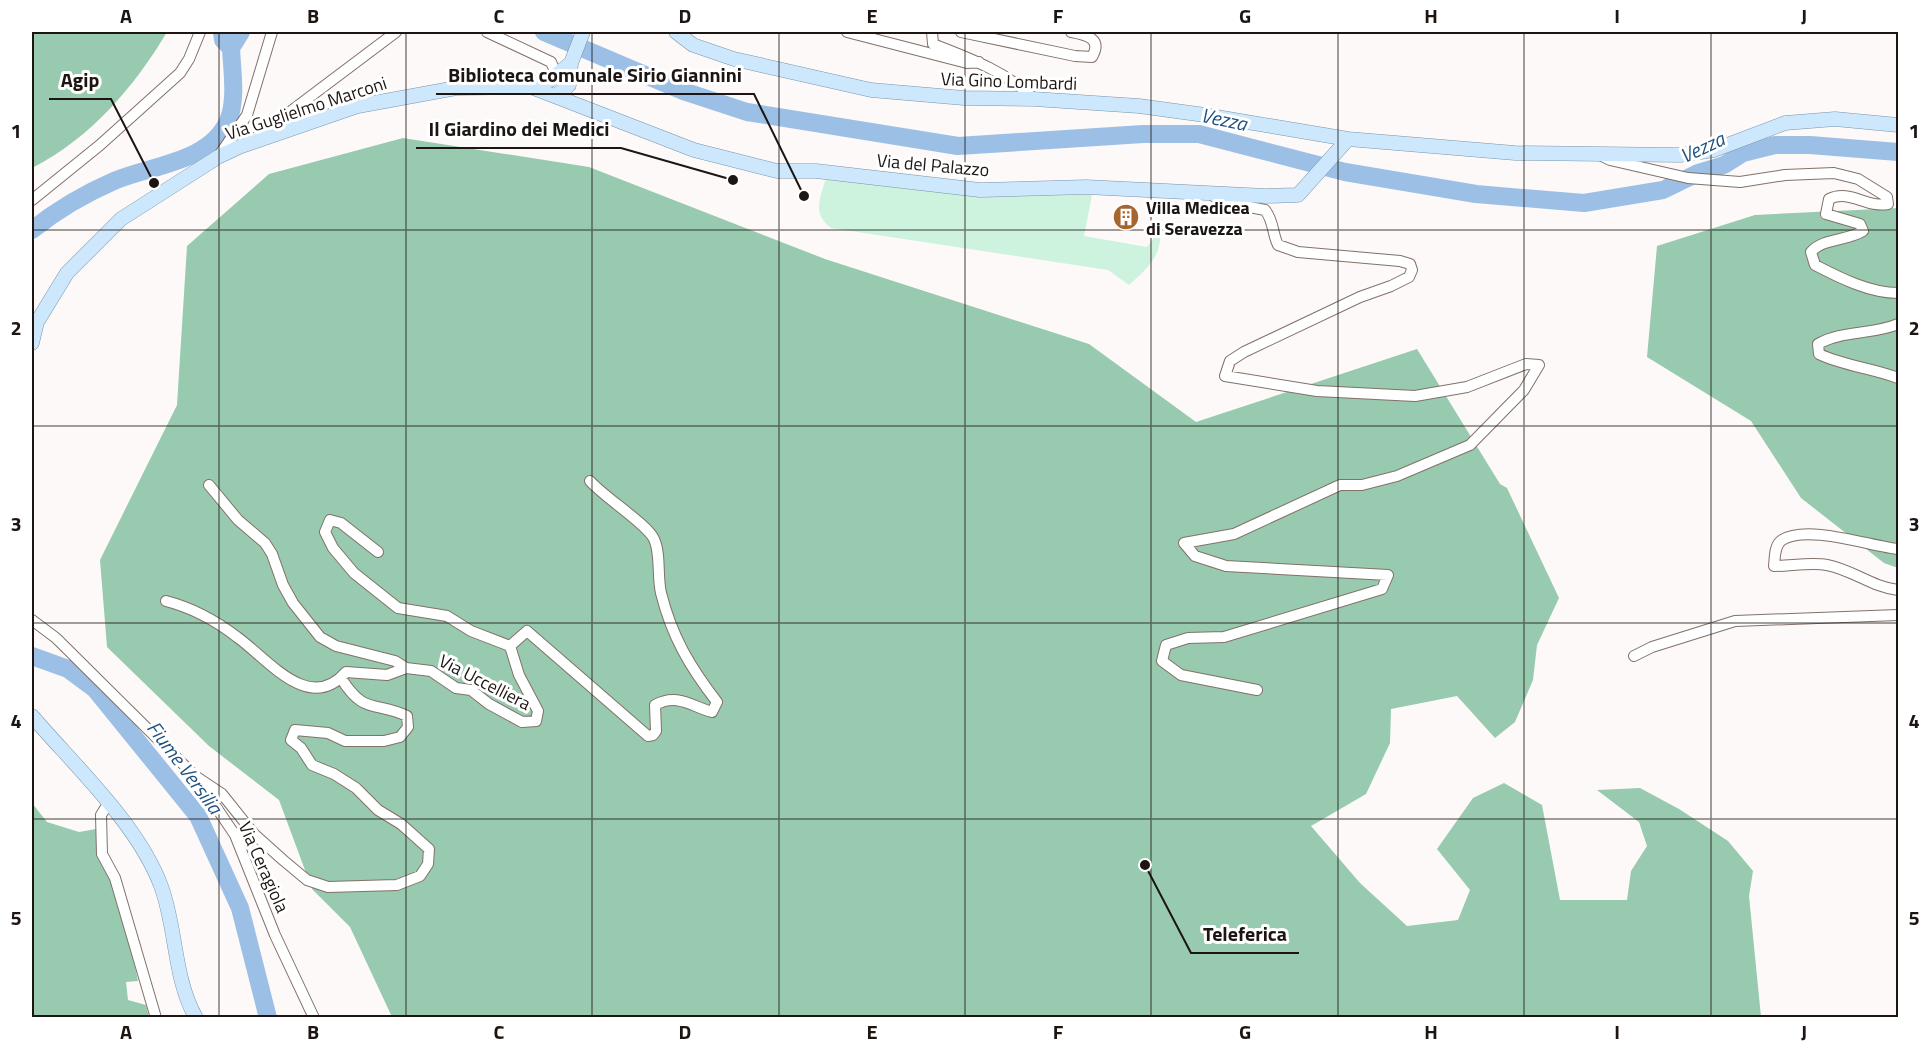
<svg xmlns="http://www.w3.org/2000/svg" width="1930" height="1049" viewBox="0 0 1930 1049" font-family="'Titillium Web',sans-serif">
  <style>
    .green { fill: #cdf3de }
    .forest { fill: #97caae }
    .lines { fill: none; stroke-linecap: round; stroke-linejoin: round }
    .river { stroke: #9cbfe5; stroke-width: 18 }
    .minor-casing { stroke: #827169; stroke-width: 12 }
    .major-casing { stroke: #7994aa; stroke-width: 15 }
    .minor { stroke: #fff; stroke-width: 10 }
    .major { stroke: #cde8fd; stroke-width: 14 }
    .grid { fill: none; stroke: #1c1512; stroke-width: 1.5; stroke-opacity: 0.55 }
    .labels { text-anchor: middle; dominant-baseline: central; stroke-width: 6; stroke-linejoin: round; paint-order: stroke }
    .street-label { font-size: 18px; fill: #1c1512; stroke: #fff }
    .poi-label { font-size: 18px; font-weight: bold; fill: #1c1512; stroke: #fff; text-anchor: start }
    .water-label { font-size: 20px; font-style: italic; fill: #1f5181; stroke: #fff }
    .leader { fill: none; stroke: #1c1512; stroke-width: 2 }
    .callout-dot { fill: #1c1512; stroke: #fff; stroke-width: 2 }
    .callout-label { font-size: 20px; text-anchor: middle; font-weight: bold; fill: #1c1512; stroke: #fff; stroke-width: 6; stroke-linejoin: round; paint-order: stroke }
    .neatline { fill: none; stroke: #1c1512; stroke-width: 2 }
    .grid-label { font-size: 20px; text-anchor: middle; font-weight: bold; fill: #1c1512 }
  </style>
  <rect width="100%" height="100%" fill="#fdf9f8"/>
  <path class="green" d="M830,178L983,195H1092L1084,236L1147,247L1160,230C1163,255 1146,270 1129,285L1108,270L831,228C813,214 819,201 825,181Z"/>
  <path class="forest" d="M32,32H167C135,86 90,139 32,168Z
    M403,138L589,167L825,259L1089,344L1196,422L1417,349L1500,484L1507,488L1559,598L1537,645L1533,680L1515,722L1495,738L1457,696L1391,709L1390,743L1366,794L1311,826L1360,883L1407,926L1458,920L1470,890L1437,849L1473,798L1504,783L1542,805L1560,900H1627L1631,871L1647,846L1639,822L1597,790L1640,788L1679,809L1728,841L1753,871L1749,896L1761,1017H392L350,927L312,889L279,800L209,746L107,647L100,560L177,405L187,246L269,174Z
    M1898,208V568L1884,563L1801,498L1751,421L1647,357L1657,246L1755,215Z
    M32,803L47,822L79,832L96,829L109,876L124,913L138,981L126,982L128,1000L146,1005L149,1017L32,1018Z"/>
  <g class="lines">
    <path class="river" d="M222,32L223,40L231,48
      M544,32L683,91L747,112L958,146L1143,134H1199L1345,172L1476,194L1584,203L1663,190L1698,173L1724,165L1743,153L1775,145H1810L1898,152
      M231,48L241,32
      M32,230C57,210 84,194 114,181C151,165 209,163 228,121C237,100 232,71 231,48
      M32,656L68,669L95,689L198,816L240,908L268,1018"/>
    <defs>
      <path id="minor" d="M487,32L551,62L554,69L553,77
        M847,32L967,63L979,62
        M932,32L933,44C969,58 1007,72 1034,99
        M961,32L1075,56L1092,57C1103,38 1086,35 1071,32
        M254,139L396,32
        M1600,155L1610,160L1688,178L1740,182L1785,175L1834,173L1858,179L1887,197L1888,204C1866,208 1850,189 1829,199L1826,214L1860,224L1863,231C1847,241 1823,238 1811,252L1815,265C1840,278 1870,293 1898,293
        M218,157L247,115L272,32
        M1210,194L1224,202L1265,210C1274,221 1272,233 1278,245L1298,252L1400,261L1410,264L1412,270L1409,277L1391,286L1360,297L1244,352L1230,361L1225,376L1317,391L1415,396L1467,387L1526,364L1539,365L1524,390L1470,445L1397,476L1362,485H1340L1234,534L1184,543L1195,556L1226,566L1388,575L1382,589L1224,637L1188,638L1166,645L1162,661L1181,675L1257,690
        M32,200L100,145L180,73L189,59L200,32
        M1898,324C1873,335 1842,330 1818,344L1819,354C1844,366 1872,368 1898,378
        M209,485L238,520L265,543L272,554L283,585L293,603L320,637L336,646L395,661L406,668
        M1898,549C1870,546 1807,524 1782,540C1774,545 1775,558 1774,566C1791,566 1811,562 1827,565C1853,570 1872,587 1898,590
        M378,552L341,523L330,520L325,532L333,548L354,573L398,608L447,616L471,631L510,646
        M166,601C193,608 215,620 237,637C267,658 309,715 346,672L387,675L406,668L431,671L456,688L471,690L489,704L522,722L536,721L538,711L519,675L510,646
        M32,620L56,638L195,776L235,835L275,935L314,1018
        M510,646L527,631L648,736L653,735L656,731L655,705C677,693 691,706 712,712L717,702C690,667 672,637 661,593C657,576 661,554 654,539C647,524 605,498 590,481
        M1634,656L1652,647L1735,621L1898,615
        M195,776L222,794L254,834L283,860L307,880L328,887L397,885L420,876L428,864L429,849L401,824L378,810L356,788L334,774L312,765L301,748L291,740L295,730L328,733L345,741H384L400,737L408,727L407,716C374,701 364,715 341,678
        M108,804L101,815L102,854L115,878L156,1018"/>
      <path id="major" d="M676,32L693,45L734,59L871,90L964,98L1034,99L1139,106L1205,115L1348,139L1515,153L1680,155L1714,150L1785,123L1835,119L1898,125
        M531,87L550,80L571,63
        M557,95L569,85L571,63L583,32
        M32,343L37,322L67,273L121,219L218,157L239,147L358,106L456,88L531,87L694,150L777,171H816L980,190L1086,187L1266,196L1298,195L1348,139
        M32,716C74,765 138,824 161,886C177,929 173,977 196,1018"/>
    </defs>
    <use href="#minor" class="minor-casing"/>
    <use href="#major" class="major-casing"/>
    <use href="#minor" class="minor"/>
    <use href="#major" class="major"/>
  </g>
  <path class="grid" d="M219,32V1018M406,32V1018M592,32V1018M779,32V1018M965,32V1018M1151,32V1018M1338,32V1018M1524,32V1018M1711,32V1018M32,230H1898M32,426H1898M32,623H1898M32,819H1898"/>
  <defs>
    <symbol id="building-disc" viewBox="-11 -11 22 22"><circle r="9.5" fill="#a6652f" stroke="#fff"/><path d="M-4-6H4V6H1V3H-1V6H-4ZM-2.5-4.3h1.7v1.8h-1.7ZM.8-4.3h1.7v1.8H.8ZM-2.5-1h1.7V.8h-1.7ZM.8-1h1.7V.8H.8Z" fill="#fff"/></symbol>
  </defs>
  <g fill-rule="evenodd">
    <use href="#building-disc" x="1111" y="202" width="30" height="30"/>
  </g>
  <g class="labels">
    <g class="street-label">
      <text transform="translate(1009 81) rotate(2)">Via Gino Lombardi</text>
      <text transform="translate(306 108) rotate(-18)">Via Guglielmo Marconi</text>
      <text transform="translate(933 165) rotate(5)">Via del Palazzo</text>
      <text transform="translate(485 682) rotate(27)">Via Uccelliera</text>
      <text transform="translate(264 867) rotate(66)">Via Ceragiola</text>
    </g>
    <g class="poi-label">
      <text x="1146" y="207">Villa Medicea<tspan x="1146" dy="21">di Seravezza</tspan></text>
    </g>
    <g class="water-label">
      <text transform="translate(1224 119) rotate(12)">Vezza</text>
      <text transform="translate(1702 147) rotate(-25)">Vezza</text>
      <text transform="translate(185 767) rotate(53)">Fiume Versilia</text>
    </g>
  </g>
  <path class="leader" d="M804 196L754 94H436M154 183L111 99H49M733 180L621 148H416M1145 865L1191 953H1299"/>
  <g class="callout-dot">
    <circle cx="804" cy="196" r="6"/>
    <circle cx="154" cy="183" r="6"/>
    <circle cx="733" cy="180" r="6"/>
    <circle cx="1145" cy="865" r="6"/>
  </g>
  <g class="callout-label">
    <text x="595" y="82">Biblioteca comunale Sirio Giannini</text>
    <text x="80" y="87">Agip</text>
    <text x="519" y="136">Il Giardino dei Medici</text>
    <text x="1245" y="941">Teleferica</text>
  </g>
  <rect width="1930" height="1049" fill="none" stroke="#ffffff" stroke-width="66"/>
  <rect x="33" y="33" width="1864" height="983" class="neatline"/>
  <g class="grid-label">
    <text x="126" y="23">A</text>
    <text x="313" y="23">B</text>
    <text x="499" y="23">C</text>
    <text x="685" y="23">D</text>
    <text x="872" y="23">E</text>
    <text x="1058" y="23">F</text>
    <text x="1245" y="23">G</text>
    <text x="1431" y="23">H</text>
    <text x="1617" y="23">I</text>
    <text x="1804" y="23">J</text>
    <text x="16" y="138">1</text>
    <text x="1914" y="138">1</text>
    <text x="16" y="335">2</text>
    <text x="1914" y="335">2</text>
    <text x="16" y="531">3</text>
    <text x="1914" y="531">3</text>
    <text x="16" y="728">4</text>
    <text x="1914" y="728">4</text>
    <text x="16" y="925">5</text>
    <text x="1914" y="925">5</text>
    <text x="126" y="1039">A</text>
    <text x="313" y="1039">B</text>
    <text x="499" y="1039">C</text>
    <text x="685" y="1039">D</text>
    <text x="872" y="1039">E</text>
    <text x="1058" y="1039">F</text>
    <text x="1245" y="1039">G</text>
    <text x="1431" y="1039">H</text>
    <text x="1617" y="1039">I</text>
    <text x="1804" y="1039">J</text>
  </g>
</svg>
